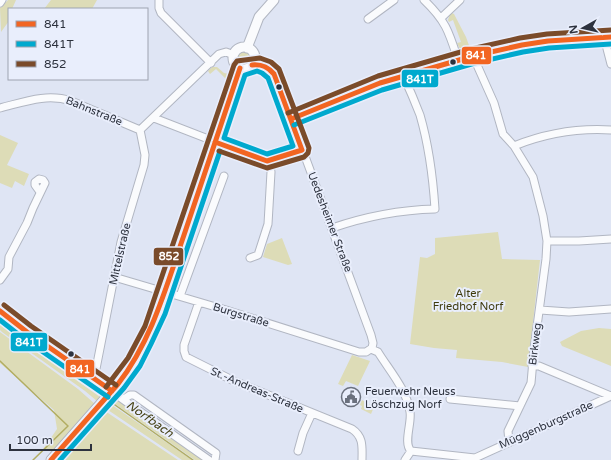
<svg xmlns="http://www.w3.org/2000/svg" width="611" height="460" viewBox="0 0 611 460" font-family="'Varela Round',sans-serif">
  <style>
    .green { fill: #dddcb7 }
    .lines { fill: none; stroke-linecap: round; stroke-linejoin: round }
    .stream { stroke: #b2ad62; stroke-width: 1.5 }
    .minor-casing { stroke: #b1b6c2; stroke-width: 9 }
    .major-casing { stroke: #b1b6c2; stroke-width: 11 }
    .minor { stroke: #fafbfd; stroke-width: 7 }
    .major { stroke: #fafbfd; stroke-width: 9 }
    .bus-1-casing { stroke: #e9eefc; stroke-width: 8 }
    .bus-2-casing { stroke: #e9eefc; stroke-width: 8 }
    .bus-3-casing { stroke: #e9eefc; stroke-width: 8 }
    .bus-1 { stroke: #f26522; stroke-width: 5 }
    .bus-2 { stroke: #00a9ce; stroke-width: 5 }
    .bus-3 { stroke: #7a4b2a; stroke-width: 5 }
    .bus-dot { fill: #2d323e; stroke: #e9eefc; stroke-width: 1.5 }
    .labels { text-anchor: middle; dominant-baseline: central; stroke-width: 4; stroke-linejoin: round; paint-order: stroke }
    .street-label { font-size: 11px; fill: #2d323e; stroke: #e9eefc }
    .park-label { font-size: 11px; fill: #3e3a0d; stroke: #e9eefc }
    .poi-label { font-size: 11px; fill: #2d323e; stroke: #e9eefc; text-anchor: start }
    .water-label { font-size: 12px; font-style: italic; fill: #474317; stroke: #e9eefc }
    .line-badge { stroke: #e9eefc; stroke-width: 1.5 }
    .badge-label { font-size: 11px; text-anchor: middle; font-weight: bold; fill: #fff }
  </style>
  <rect width="100%" height="100%" fill="#dfe5f4"/>
  <path class="green" d="M8,0H16L12,9H9V21L1,32L0,8Z
    M51,0H97L92,9H44Z
    M452,13L454,14L466,37L471,51H461L457,43L461,42L453,20L449,22L448,20L450,14Z
    M238 58a6 6 0 1 1 12 0a6 6 0 1 1-12 0Z
    M212,67H217L224,73L234,75L232,84L227,83L228,81L216,69L210,74L208,71Z
    M0,135L18,143L7,165L29,174L24,186L15,181L12,188L0,183Z
    M498,232L502,259L540,260L528,367L502,362L456,358L457,350L434,348L410,344L420,257L427,258L435,254V238Z
    M282,238L292,264L288,265L263,257L267,244Z
    M0,313L100,388L102,390V395L0,319Z
    M0,325L20,340L100,397L97,401L85,391L2,332L0,330Z
    M599,328L611,329V366L562,346L560,342L581,331Z
    M0,332L78,389L95,404L56,451H42L57,429L54,410L0,363Z
    M352,355L370,361L358,386L346,381L343,386L338,384Z
    M114,399L136,412L204,460H195L111,401Z
    M362,400L374,407L371,414L361,409L362,406L360,405Z
    M109,403L192,460H182L105,408Z
    M105,411L178,460H60Z"/>
  <g class="lines">
    <path class="stream" d="M0,321L16,334L103,397
      M0,361L68,426L33,460
      M108,400L193,460"/>
    <defs>
      <path id="minor" d="M159,0V8L161,13L211,63
        M424,0C446,21 449,32 458,60
        M0,3L2,0
        M441,18L460,0
        M368,19L394,0
        M604,37L611,64
        M473,56L494,103L503,134L514,146L533,177L543,216L547,241L546,259L534,349L531,383L508,431L509,442
        M252,65C260,63 267,66 273,72
        M0,108C24,102 47,93 71,101L140,130
        M154,118L265,161L274,159L302,150
        M291,119L380,83L473,56L522,45L548,41L611,37
        M140,130L219,54L226,52L234,55
        M514,146C544,134 578,128 611,130
        M332,228C367,216 398,210 435,209C433,178 429,146 420,115C415,102 409,88 403,75
        M547,241H579L611,239
        M250,258L258,255L268,224L271,172L269,161
        M114,277L226,310L359,352H366L372,348L373,343L371,335L272,67L267,62L254,56
        M0,280L8,269L9,257L27,223L33,208L45,183L43,180L39,179L35,182V185L40,192
        M180,296L224,176
        M199,302L184,345V351L186,357L234,381L352,429C364,437 362,448 362,460
        M540,310L569,312L611,309
        M0,311L27,332L209,460
        M371,349L378,352C389,370 407,390 410,412C412,423 403,443 411,451
        M532,366H539L611,396
        M94,379L121,242L144,165L145,155L140,130
        M124,399L130,395H134L216,453L215,460
        M450,399L520,406
        M298,451L303,433L312,413
        M411,451L475,458L611,396
        M405,460L411,451"/>
      <path id="major" d="M233 58a11 11 0 1 1 22 0a11 11 0 1 1-22 0Z
        M247,48L259,17L274,0
        M51,460L118,384L128,371L140,351L158,312L240,68"/>
    </defs>
    <use href="#minor" class="minor-casing"/>
    <use href="#major" class="major-casing"/>
    <use href="#minor" class="minor"/>
    <use href="#major" class="major"/>
    <defs>
      <path id="bus-1" d="M252,65C262,64 268,67 274,74L302,150
        M291,119L380,83L473,56L522,45L548,41L611,37
        M215,142L267,161L302,150
        M0,311L27,332L112,391
        M51,460L118,384C152,340 166,287 184,235C203,179 221,124 240,68"/>
      <path id="bus-2" d="M257,71L262,73L268,78L293,146L267,154L224,138L245,75Z
        M294,125L382,90L475,63L523,52L549,48L611,44
        M0,320L23,338L108,397
        M60,460L124,388L140,366L151,344L165,314L220,151"/>
      <path id="bus-3" d="M288,113L378,76L471,49L520,38L547,34L611,30
        M4,305L31,326L116,385
        M106,387L128,358L145,326L234,65L237,61L260,58L271,62L279,69L309,148L308,153L304,157L267,168L219,151"/>
    </defs>
    <use href="#bus-1" class="bus-1-casing"/>
    <use href="#bus-2" class="bus-2-casing"/>
    <use href="#bus-3" class="bus-3-casing"/>
    <use href="#bus-1" class="bus-1"/>
    <use href="#bus-2" class="bus-2"/>
    <use href="#bus-3" class="bus-3"/>
  </g>
  <defs>
    <symbol id="civic-ring" viewBox="-11 -11 22 22"><circle r="9.5" fill="#e9eefc" stroke="#6b717e" stroke-width="1.5"/><path d="M-.6-6.5H3V-4.5H.6V-3L4-1V1h2V6H-6V1h2V-1L-.6-3ZM-1.2 2.5V6h2.4V2.5Z" fill="#6b717e"/></symbol>
  </defs>
  <g fill-rule="evenodd">
    <use href="#civic-ring" x="340" y="386" width="22" height="22"/>
  </g>
  <g class="bus-dot">
    <circle cx="453" cy="62" r="3.5"/>
    <circle cx="279" cy="87" r="3.5"/>
    <circle cx="71" cy="354" r="3.5"/>
  </g>
  <g class="labels">
    <g class="street-label">
      <text transform="translate(94 111) rotate(22)">Bahnstraße</text>
      <text transform="translate(330 222) rotate(69)">Uedesheimer Straße</text>
      <text transform="translate(120 254) rotate(-77)">Mittelstraße</text>
      <text transform="translate(241 315) rotate(17)">Burgstraße</text>
      <text transform="translate(535 344) rotate(-83)">Birkweg</text>
      <text transform="translate(257 390) rotate(23)">St.-Andreas-Straße</text>
      <text transform="translate(546 425) rotate(-24)">Müggenburgstraße</text>
    </g>
    <g class="park-label">
      <text x="468" y="293">Alter<tspan x="468" dy="13">Friedhof Norf</tspan></text>
    </g>
    <g class="poi-label">
      <text x="365" y="391">Feuerwehr Neuss<tspan x="365" dy="13">Löschzug Norf</tspan></text>
    </g>
    <g class="water-label">
      <text transform="translate(150 419) rotate(35)">Norfbach</text>
    </g>
  </g>
  <g class="line-badge">
    <rect x="461" y="46" width="31" height="19" rx="4" fill="#f26522"/>
    <rect x="401" y="69" width="38" height="19" rx="4" fill="#00a9ce"/>
    <rect x="153" y="247" width="31" height="19" rx="4" fill="#7a4b2a"/>
    <rect x="10" y="332" width="38" height="20" rx="4" fill="#00a9ce"/>
    <rect x="65" y="359" width="30" height="19" rx="4" fill="#f26522"/>
  </g>
  <g class="badge-label">
    <text x="476" y="59">841</text>
    <text x="420" y="83">841T</text>
    <text x="169" y="260">852</text>
    <text x="29" y="346">841T</text>
    <text x="80" y="373">841</text>
  </g>
  <rect x="8" y="8" width="140" height="72" fill="#e9eefc" stroke="#9ea3b0"/>
  <rect x="16" y="21" width="20" height="6" fill="#f26522" stroke="#9ea3b0"/>
  <text x="44" y="28" font-size="12" fill="#2d323e">841</text>
  <rect x="16" y="41" width="20" height="6" fill="#00a9ce" stroke="#9ea3b0"/>
  <text x="44" y="48" font-size="12" fill="#2d323e">841T</text>
  <rect x="16" y="61" width="20" height="6" fill="#7a4b2a" stroke="#9ea3b0"/>
  <text x="44" y="68" font-size="12" fill="#2d323e">852</text>
  <g transform="translate(583 28) rotate(262)" stroke="#e9eefc" stroke-width="3" paint-order="stroke">
  <path d="M0-3L7 15L0 10L-7 15Z" fill="#2d323e"/>
  <text y="-6" font-size="11" font-weight="bold" text-anchor="middle" fill="#2d323e">N</text>
  </g>
  <path d="M10 444v6h81v-6" fill="none" stroke="#2d323e" stroke-width="2"/>
  <text x="16" y="444" font-size="12" fill="#2d323e" stroke="#e9eefc" stroke-width="3" paint-order="stroke">100 m</text>
</svg>
